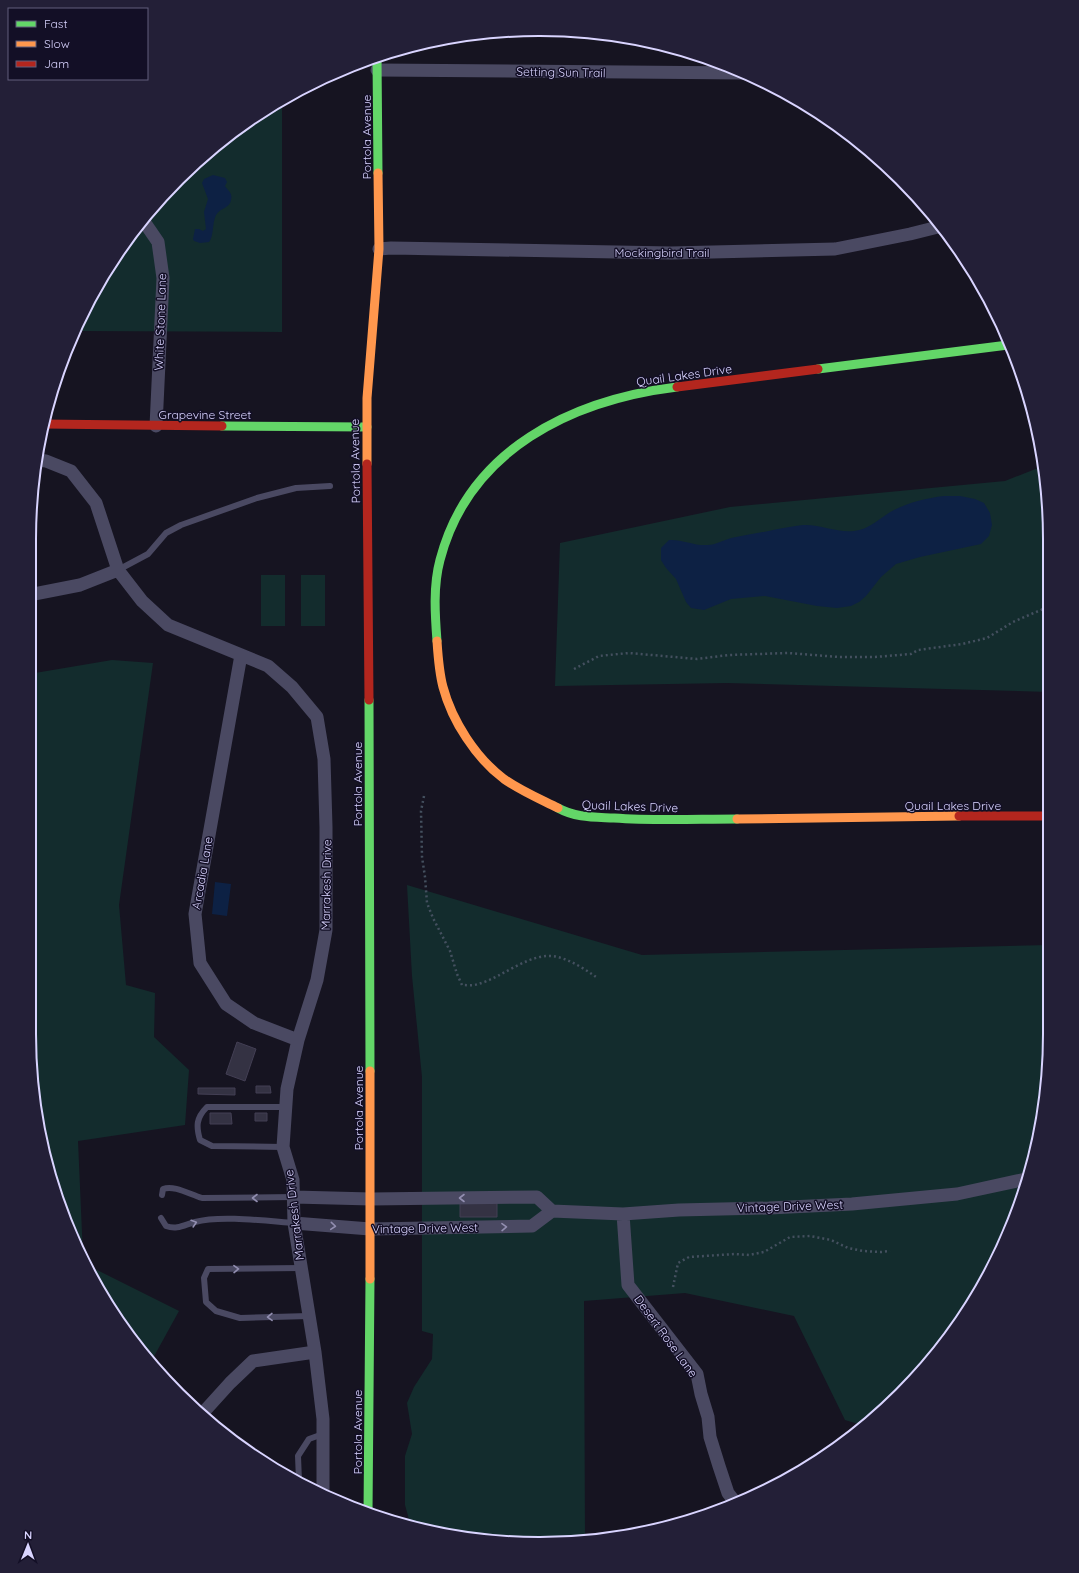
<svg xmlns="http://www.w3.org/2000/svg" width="1079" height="1573" viewBox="0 0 1079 1573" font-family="Quicksand,sans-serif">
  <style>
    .green { fill: #132c2d }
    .water { fill: #0d2144 }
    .building { fill: #343243; stroke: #433f54 }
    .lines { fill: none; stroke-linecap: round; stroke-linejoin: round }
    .path { stroke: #44505f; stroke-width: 2.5; stroke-dasharray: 2 3; stroke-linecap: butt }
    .lane { stroke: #4a4962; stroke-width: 6 }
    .street { stroke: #4a4962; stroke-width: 13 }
    .fast { stroke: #63d668; stroke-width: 9 }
    .slow { stroke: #ff974d; stroke-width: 9 }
    .jam { stroke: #b3261e; stroke-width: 9 }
    .oneway { stroke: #928eb0 }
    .labels { text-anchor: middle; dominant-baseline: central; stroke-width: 3; stroke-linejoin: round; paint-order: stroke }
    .street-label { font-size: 12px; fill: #d9d4ff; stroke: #130f26 }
    .rim { fill: none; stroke: #d9d4ff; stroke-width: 2 }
  </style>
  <rect width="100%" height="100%" fill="#161421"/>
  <path class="green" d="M282,101V332L76,331L97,284L179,178L256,115Z
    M1043,466L1050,539V692L727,683L555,686L560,543L730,507L1005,481Z
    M261,575H285V626H261Z
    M301,575H325V626H301Z
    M112,660L153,663L119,905L126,985L155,993L154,1037L189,1070L185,1125L78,1141L83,1256L68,1229L46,1166L29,1034V674Z
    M407,885L642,955L1050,945V1034L1040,1133L1011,1229L964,1317L900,1395L865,1426L845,1420L794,1316L685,1293L584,1301L585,1541L573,1543L473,1540L410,1523L405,1505V1456L412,1434L407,1403L414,1387L432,1359L433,1334L422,1331V1077L412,976Z
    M87,1265L179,1311L152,1360L115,1317Z"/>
  <path class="water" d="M213,175L225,178L227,182L225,186C228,191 233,193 231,200C230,208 220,208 216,215C212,223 214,236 209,242L200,243L194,241L193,239L195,229H199L203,231L206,229L204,212L208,199L202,183L204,179Z
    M944,496H960L975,499L984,503L990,513L992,525L989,536L981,544L920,557L896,564L881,577L866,596L859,602L851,606L837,608L817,606L765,596L731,599L704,610L691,608L686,602L676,579L666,568L661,560V548L669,540C682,539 694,546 708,545C715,545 724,540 731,538C745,535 759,533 773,530C783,528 793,526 803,525C820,524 837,533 854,531C869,530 882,516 894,510C910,502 927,498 944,496Z
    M215,882L231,884L227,916L212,914Z"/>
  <path class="building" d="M237,1042L256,1049L245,1081L226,1074Z
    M256,1086H270L271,1093H256Z
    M198,1088H235V1095L198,1094Z
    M210,1113H231L232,1124H210Z
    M255,1113H267V1121H255Z
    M460,1202H497V1217H460Z"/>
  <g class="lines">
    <path class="path" d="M574,669L599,656L629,653L697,659L729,655L788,653L839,657H875L911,654L918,650L962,644L987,638L1013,622L1050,606
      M424,796L421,811L422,857L425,877L427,903L433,918L450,951L457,974L462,985C467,985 473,986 478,984C502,978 532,950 558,957C572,961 585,969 596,977
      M673,1287L678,1263L689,1257L735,1254L749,1255L764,1252L790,1237L810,1236L831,1240L848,1248L863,1251L881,1252L890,1251"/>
    <path class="lane" d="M118,570L148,554L166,533L181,525L257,498L296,488L330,486
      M283,1147L212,1146L200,1140C196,1126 196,1118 207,1107H286
      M162,1195L163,1189C174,1185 189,1194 202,1198L294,1197
      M161,1218L166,1226C177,1230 184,1225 195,1222C220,1215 267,1221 294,1223
      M301,1268L208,1269L204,1278L206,1302L216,1311L240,1318L309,1316
      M299,1481L298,1456L309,1439L323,1434"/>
    <path class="street" d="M377,70L745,73
      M145,223L158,242L163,278L156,426
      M379,249L391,248L671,253L835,249L910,234L942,226
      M37,460L46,461L71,471L96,503L118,570L142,601L168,625L268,666L292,687L317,717L324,759L326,827V930L317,980L298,1040L287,1089L283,1147L293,1180L294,1223L315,1352L323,1419V1494
      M29,595L80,585L118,570
      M241,655L195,914L200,963L226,1004L254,1023L298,1040
      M294,1197L371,1199L537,1197L552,1211L623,1214L679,1210L769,1208L852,1204L957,1194L1026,1179
      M623,1214L628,1285L697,1374L701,1394L708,1417L710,1437L719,1466L728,1493L735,1502
      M294,1223L370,1229L532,1226L552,1211
      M201,1415L230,1383L253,1361L315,1352"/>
    <path class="fast" d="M377,58L378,173
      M818,369L1008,345
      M222,426L367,427
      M437,641C435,615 433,586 440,560C469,449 572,400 677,387
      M369,700L370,1071
      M558,808C576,818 594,817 614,818C655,821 696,819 737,819
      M368,1512L370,1279"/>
    <path class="slow" d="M367,464V398L379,249L378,173
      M437,641C438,656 439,672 443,687C452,721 476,758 504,779C521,791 540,799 558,808
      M737,819L959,816
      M370,1279V1071"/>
    <path class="jam" d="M677,387L818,369
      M43,424L222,426
      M367,464L369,700
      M959,816H1050"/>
  </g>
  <defs><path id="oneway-chevron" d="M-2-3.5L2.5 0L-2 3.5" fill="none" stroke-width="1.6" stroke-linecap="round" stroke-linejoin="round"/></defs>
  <g class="oneway">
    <use href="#oneway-chevron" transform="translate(255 1198) rotate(180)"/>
    <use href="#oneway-chevron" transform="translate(462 1198) rotate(180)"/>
    <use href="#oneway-chevron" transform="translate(194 1223) rotate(-17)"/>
    <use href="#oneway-chevron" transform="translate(333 1226) rotate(5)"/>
    <use href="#oneway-chevron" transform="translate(504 1227) rotate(-1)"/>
    <use href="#oneway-chevron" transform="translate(236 1269) rotate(-1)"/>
    <use href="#oneway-chevron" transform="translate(270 1317) rotate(179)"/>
  </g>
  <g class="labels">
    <g class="street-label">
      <text transform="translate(561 72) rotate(1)">Setting Sun Trail</text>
      <text transform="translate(366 137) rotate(-90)">Portola Avenue</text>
      <text x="662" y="252">Mockingbird Trail</text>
      <text transform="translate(160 322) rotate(-88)">White Stone Lane</text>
      <text transform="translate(684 375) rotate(-8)">Quail Lakes Drive</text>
      <text x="205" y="414">Grapevine Street</text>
      <text transform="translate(355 461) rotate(-91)">Portola Avenue</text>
      <text transform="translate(357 784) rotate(-90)">Portola Avenue</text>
      <text x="953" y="805">Quail Lakes Drive</text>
      <text transform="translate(630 806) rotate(2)">Quail Lakes Drive</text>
      <text transform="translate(202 873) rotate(-80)">Arcadia Lane</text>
      <text transform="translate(326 885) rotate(-89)">Marrakesh Drive</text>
      <text transform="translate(358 1108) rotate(-90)">Portola Avenue</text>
      <text transform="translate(790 1206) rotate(-2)">Vintage Drive West</text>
      <text transform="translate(294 1215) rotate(-97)">Marrakesh Drive</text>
      <text transform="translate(425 1228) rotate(-1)">Vintage Drive West</text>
      <text transform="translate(666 1336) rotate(54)">Desert Rose Lane</text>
      <text transform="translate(357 1432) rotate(-90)">Portola Avenue</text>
    </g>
  </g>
  <path d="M0 0H1079V1573H0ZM539 36H540A503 503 0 0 1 1043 539V1034A503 503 0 0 1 540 1537H539A503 503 0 0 1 36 1034V539A503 503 0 0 1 539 36Z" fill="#231f37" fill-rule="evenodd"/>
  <path class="rim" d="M539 36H540A503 503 0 0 1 1043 539V1034A503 503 0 0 1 540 1537H539A503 503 0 0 1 36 1034V539A503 503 0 0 1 539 36Z"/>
  <rect x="8" y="8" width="140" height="72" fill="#130f26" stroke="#625e7d"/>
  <rect x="16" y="21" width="20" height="6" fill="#63d668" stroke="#625e7d"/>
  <text x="44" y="28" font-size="12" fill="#d9d4ff">Fast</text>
  <rect x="16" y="41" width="20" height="6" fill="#ff974d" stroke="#625e7d"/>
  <text x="44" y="48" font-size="12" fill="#d9d4ff">Slow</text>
  <rect x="16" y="61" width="20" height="6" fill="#b3261e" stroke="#625e7d"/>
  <text x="44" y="68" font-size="12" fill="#d9d4ff">Jam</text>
  <g transform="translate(28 1545) rotate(1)" stroke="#130f26" stroke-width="3" paint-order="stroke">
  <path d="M0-3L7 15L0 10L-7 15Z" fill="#d9d4ff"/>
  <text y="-6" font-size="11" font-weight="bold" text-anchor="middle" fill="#d9d4ff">N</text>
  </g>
</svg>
